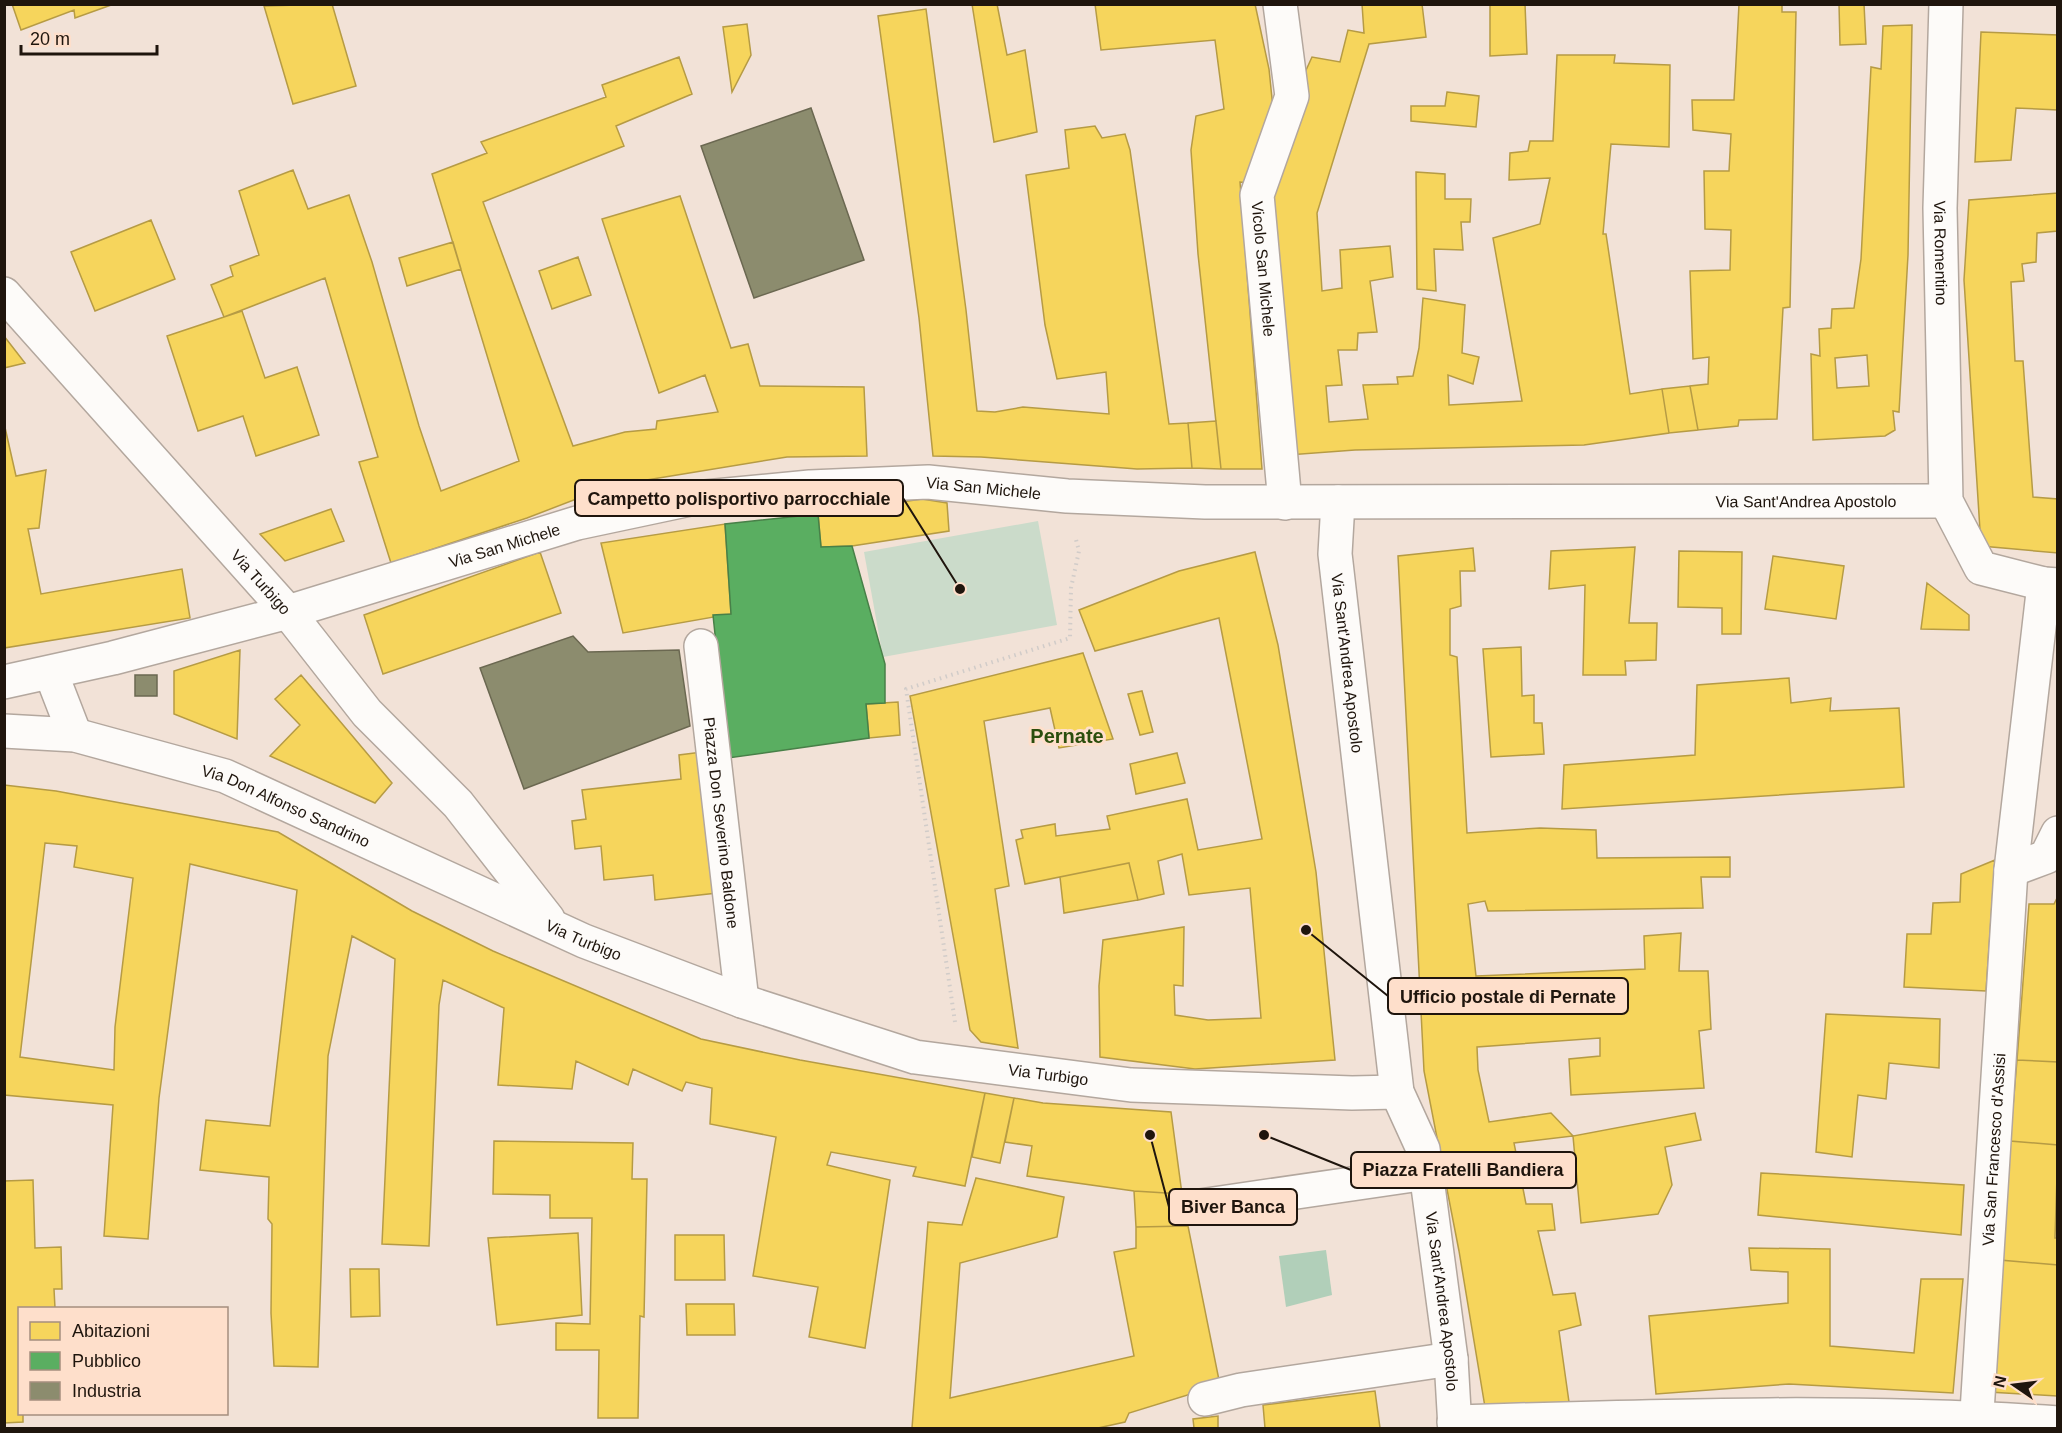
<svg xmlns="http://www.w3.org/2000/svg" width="2062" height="1433" viewBox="0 0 2062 1433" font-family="Helvetica,sans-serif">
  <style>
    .green { fill: #cbdbca }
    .forest { fill: #b1cfb9 }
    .homes { fill: #f6d55c; stroke: #b69b44; stroke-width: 1.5; fill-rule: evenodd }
    .public { fill: #5aae61; stroke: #488048; stroke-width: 1.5 }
    .industry { fill: #8c8c6e; stroke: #6b6851; stroke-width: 1.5 }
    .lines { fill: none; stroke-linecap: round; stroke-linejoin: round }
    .minor-casing { stroke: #b3a79e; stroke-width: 36 }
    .path { stroke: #d1ccc9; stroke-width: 4; stroke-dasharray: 1.5 4.5; stroke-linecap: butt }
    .minor { stroke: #fdfbf9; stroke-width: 33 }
    .labels { text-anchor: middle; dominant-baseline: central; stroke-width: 6; stroke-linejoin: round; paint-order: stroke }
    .street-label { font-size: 16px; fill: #1f150d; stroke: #fedfcb }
    .quarter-label { font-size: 20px; font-weight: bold; fill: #2b4e0d; stroke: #fedfcb }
    .leader { fill: none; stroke: #1f150d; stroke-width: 2 }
    .callout-dot { fill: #1f150d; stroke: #fedfcb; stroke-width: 2 }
    .callout { fill: #fedfcb; stroke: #1f150d; stroke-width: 2 }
    .callout-label { font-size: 18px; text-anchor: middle; font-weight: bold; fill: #1f150d }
  </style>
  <rect width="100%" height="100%" fill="#f2e2d7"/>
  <path class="green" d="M1038,521L1057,625L883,657L864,552Z"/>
  <path class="forest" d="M1326,1250L1332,1295L1286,1307L1279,1256Z"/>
  <path class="homes" d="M12,4H114L75,18L74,10L21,30Z
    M332,4L356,86L293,104L264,6Z
    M972,4H997L1007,55L1025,50L1037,132L994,142Z
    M1095,4H1255L1269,69L1274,118L1250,183L1240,182L1262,469H1221L1198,254L1191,150L1196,116L1224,109L1215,40L1101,50Z
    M1362,4H1422L1426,37L1369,44L1317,213L1322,291L1342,288L1340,250L1390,246L1393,277L1370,281L1377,332L1358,333L1357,350H1338L1342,385L1326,386L1329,422L1368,419L1363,385L1398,384L1397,377L1413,376L1419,348L1423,298L1465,305L1462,353L1479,357L1473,384L1448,375L1449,405L1522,401L1493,238L1540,224L1550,178L1509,180L1510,153L1528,151L1530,141H1553L1557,55H1615L1614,63L1670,65L1669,147L1611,144L1603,234H1606L1630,394L1662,389L1669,433L1584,445L1355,450L1288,455L1265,239L1297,90L1312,57L1340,62L1348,30L1364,33Z
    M1490,4H1525L1527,54L1490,56Z
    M1739,4H1782V12H1796L1790,307L1783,308L1777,419L1739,420L1738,426L1698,430L1690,386L1708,384L1709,357L1693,359L1690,271L1730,270L1731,230L1705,229L1704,171H1729L1731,134L1693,130L1692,100H1734Z
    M1839,4H1864L1866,44L1840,45Z
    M926,9L966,310L977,411L995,412L1023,407L1109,414L1106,372L1057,379L1045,325L1026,175L1069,168L1065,130L1095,126L1102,138L1125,134L1130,150L1169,424L1188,423L1192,468L1137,469L981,457L933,456L919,318L878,16Z
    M747,24L751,55L732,92L723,27Z
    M1912,25L1908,255L1899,412L1893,411L1895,430L1885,436L1813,440L1811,354L1820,356L1819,329L1831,328L1832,309L1854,308L1861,259L1871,67L1881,69L1883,26ZM1867,355L1869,386L1837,388L1835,358Z
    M1981,32L2058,35V110L2016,108L2011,160L1975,162Z
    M679,57L692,94L616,126L624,146L483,202L573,446L625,432L656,429L657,421L718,412L705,375L659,393L602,219L680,196L731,348L748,344L760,386L864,387L867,456L787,457L610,486L527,518L391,563L359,462L378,457L325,278L224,317L211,285L233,276L230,266L259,255L239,191L293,170L308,209L349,195L372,262L419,426L441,491L519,461L432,174L487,153L481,142L606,97L602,85Z
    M1447,92L1479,96L1476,127L1411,121V106H1445Z
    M1416,172L1445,174V199H1471L1470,222H1461L1463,250L1434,249L1436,291L1417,289Z
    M2058,193V231L2037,233L2036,262L2022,264L2024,281L2011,282L2015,361H2023L2033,497L2058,499V553L1981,546L1964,280L1969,200Z
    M151,220L175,279L95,311L71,252Z
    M453,242L461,269L407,286L399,258Z
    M578,257L591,295L552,309L539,271Z
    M242,311L265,378L297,367L319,435L256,456L243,416L198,431L167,336Z
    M4,336L25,363L4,368Z
    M1690,386L1698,430L1669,433L1662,389Z
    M1216,421L1221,469L1192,468L1188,423Z
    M4,423L16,476L46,470L39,528L28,529L41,594L182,569L190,618L4,648Z
    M922,499L947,503L949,531L852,546L821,547L818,514Z
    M331,509L344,541L285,561L260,534Z
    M725,524L731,614L623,633L601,543Z
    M1635,547L1629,623H1657L1656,660L1625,661L1626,675H1583L1585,585L1549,589L1551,551Z
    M1473,548L1475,571H1460L1461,606L1450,609V655L1457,657L1467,833L1540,828L1596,830L1597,858L1730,857V877H1701L1703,908L1488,911L1485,901L1468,904L1476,976L1645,969L1644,936L1681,933L1679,971H1708L1711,1029L1699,1031L1704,1088L1571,1095L1569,1059L1600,1056V1038L1477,1047L1478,1070L1489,1122L1551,1113L1573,1136L1514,1143L1526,1204H1552L1555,1230L1538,1231L1553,1295L1575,1293L1581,1325L1559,1331L1569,1402L1485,1407L1459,1251L1424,1071L1398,556Z
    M1679,551L1742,552L1741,634H1722V608L1678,607Z
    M540,552L561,613L383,674L364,615Z
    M1255,552L1278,645L1316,872L1335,1060L1195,1069L1100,1057L1099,986L1103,940L1184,927L1183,986L1174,985L1175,1015L1208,1020L1261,1018L1250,888L1189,895L1182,854L1158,861L1164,894L1138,900L1129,863L1025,884L1016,840L1023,838L1021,830L1055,824L1056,836L1110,829L1107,816L1187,799L1198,850L1262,839L1219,618L1095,651L1079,610L1179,571Z
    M1773,556L1844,566L1836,619L1765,609Z
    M1927,583L1969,615V630L1921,629Z
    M1521,647L1522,696L1534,695V723H1542L1544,754L1491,757L1483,649Z
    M240,650L237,739L174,714V671Z
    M1083,653L1113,739L1059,748L1050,708L984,721L1009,886L995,889L1018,1048L981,1042L970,1030L910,696Z
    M301,675L392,783L375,803L270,756L300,725L275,699Z
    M1789,678L1791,703L1831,698L1830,711L1899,708L1904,787L1562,809L1564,765L1695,755L1697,685Z
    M1142,691L1153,732L1140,735L1128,694Z
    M898,702L900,735L869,738L866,704Z
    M702,752L717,893L655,900L653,875L604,880L601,846L575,849L572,821L586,819L582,790L681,779L679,755Z
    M1177,753L1185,783L1136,794L1130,764Z
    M4,785L56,791L278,832L412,911L493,951L701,1039L800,1060L985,1093L965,1186L913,1176L916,1167L831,1152L827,1165L890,1180L865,1348L809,1337L818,1287L753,1276L776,1137L710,1124L712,1088L686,1082L682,1091L633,1069L628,1085L576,1061L572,1089L498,1085L504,1008L443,980L439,1005L429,1246L382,1244L395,959L352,936L328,1056L318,1367L274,1366L271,1313L272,1224L268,1219L269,1177L200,1170L206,1120L270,1126L297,890L190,864L159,1098L148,1239L104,1236L113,1105L4,1095ZM45,843L77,846L74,867L133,878L115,1027L114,1070L20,1057Z
    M1995,860L1986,991L1904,987L1907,934H1931L1933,903L1960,902L1961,874Z
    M1129,863L1138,900L1064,913L1060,877Z
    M2058,896V1062L2017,1060L2029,904H2054Z
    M1826,1014L1940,1019L1939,1068L1889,1063L1886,1099L1858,1095L1852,1157L1816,1152Z
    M2017,1060L2058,1062V1145L2010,1141Z
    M985,1093L1014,1098L1000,1163L972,1157Z
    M1014,1098L1043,1103L1171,1112L1182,1194L1134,1191L1027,1176L1032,1146L1005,1142Z
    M1695,1113L1701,1140L1665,1147L1672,1185L1658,1214L1581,1223L1573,1136Z
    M494,1141L633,1143L632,1179H647L644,1317L640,1316L638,1418H598L599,1350H556V1323L590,1324L592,1218H550V1195L493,1194Z
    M2010,1141L2058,1145L2055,1238H2058V1265L2000,1260Z
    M1761,1173L1964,1185L1961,1235L1758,1215Z
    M976,1178L1064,1197L1057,1237L960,1263L950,1398L1134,1356L1114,1252L1136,1248V1227L1188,1226L1220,1385L1129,1413L1125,1422L1098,1428H912L928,1222L962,1225Z
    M33,1180L35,1248L61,1247L62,1289H54L55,1308H20V1414H23V1422L4,1423V1181Z
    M1134,1191L1182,1194L1188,1226L1136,1227Z
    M578,1233L582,1315L497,1325L488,1238Z
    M675,1235H724L725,1280H675Z
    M1749,1248L1830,1249V1346L1914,1353L1921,1279H1963L1953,1393L1789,1384L1656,1394L1649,1316L1788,1303V1272L1751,1270Z
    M2000,1260L2058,1265L2057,1396L1989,1392Z
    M350,1269H379L380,1316L351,1317Z
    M686,1304H734L735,1335H687Z
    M1375,1391L1380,1428H1265L1263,1405Z
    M1218,1416V1428H1194L1193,1419Z"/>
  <path class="public" d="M818,514L821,547L852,546L885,664V703L866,704L869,738L728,758L713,615L731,614L725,524Z"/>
  <path class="industry" d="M811,108L864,260L754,298L701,146Z
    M573,636L588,652L679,650L690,726L524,789L480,668Z
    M135,675H157V696H135Z"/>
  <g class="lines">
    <defs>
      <g id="minor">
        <path id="s1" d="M1280,4L1292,96L1257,195L1285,503"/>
        <path id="s2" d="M1946,4L1940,208L1946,501L1981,568L2044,584L2058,585"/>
        <path id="s3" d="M4,294L288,612L367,713L458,804L548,919"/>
        <path id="s4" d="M1338,502L1335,554L1397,1092L1423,1149L1451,1359L1455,1428"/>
        <path id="s5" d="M701,646L742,1001"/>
        <path d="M51,673L75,735"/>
        <path id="s6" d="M4,682L113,658L288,612L577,523L695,498L810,487L928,482L1067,496L1205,502L1946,501"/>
        <path id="s7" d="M4,731L75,735L225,776L584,941L742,1001L915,1057L1131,1085L1352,1093L1397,1092"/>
        <path d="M2011,870L2046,857L2058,833"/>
        <path d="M1193,1207L1427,1173"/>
        <path d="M1205,1399L1241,1390L1451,1359"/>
        <path d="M1454,1422C1655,1416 1856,1409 2058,1423"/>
        <path id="s8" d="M1976,1428L2011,870L2044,584"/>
      </g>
    </defs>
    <use href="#minor" class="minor-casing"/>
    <path class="path" d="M955,1022L906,689L1070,638L1071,588L1079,551L1075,536"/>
    <use href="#minor" class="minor"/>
  </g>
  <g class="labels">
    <g class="street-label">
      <text stroke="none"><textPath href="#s2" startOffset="249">Via Romentino</textPath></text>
      <text stroke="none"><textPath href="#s1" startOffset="272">Vicolo San Michele</textPath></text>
      <text stroke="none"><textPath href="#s6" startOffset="1005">Via San Michele</textPath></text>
      <text stroke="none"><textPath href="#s6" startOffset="1828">Via Sant'Andrea Apostolo</textPath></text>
      <text stroke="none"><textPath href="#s6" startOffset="519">Via San Michele</textPath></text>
      <text stroke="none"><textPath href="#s3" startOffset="386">Via Turbigo</textPath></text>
      <text stroke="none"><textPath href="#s4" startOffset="162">Via Sant'Andrea Apostolo</textPath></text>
      <text stroke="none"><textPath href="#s7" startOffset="294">Via Don Alfonso Sandrino</textPath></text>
      <text stroke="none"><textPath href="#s5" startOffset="178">Piazza Don Severino Baldone</textPath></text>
      <text stroke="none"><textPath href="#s7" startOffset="621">Via Turbigo</textPath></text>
      <text stroke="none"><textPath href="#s7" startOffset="1107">Via Turbigo</textPath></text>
      <text stroke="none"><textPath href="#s8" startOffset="279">Via San Francesco d'Assisi</textPath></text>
      <text stroke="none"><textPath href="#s4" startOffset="810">Via Sant'Andrea Apostolo</textPath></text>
    </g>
    <g class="quarter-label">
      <text x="1067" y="736">Pernate</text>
    </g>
  </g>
  <path class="leader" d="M960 589L903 498M1306 930L1388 996M1264 1135L1351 1170M1150 1135L1169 1207"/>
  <g class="callout-dot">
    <circle cx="960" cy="589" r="6"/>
    <circle cx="1306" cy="930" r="6"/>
    <circle cx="1264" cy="1135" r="6"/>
    <circle cx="1150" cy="1135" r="6"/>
  </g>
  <g class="callout">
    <rect x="575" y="480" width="328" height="36" rx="6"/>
    <rect x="1388" y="978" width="240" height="36" rx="6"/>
    <rect x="1351" y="1152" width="225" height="36" rx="6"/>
    <rect x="1169" y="1189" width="128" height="36" rx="6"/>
  </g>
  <g class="callout-label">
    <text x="739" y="505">Campetto polisportivo parrocchiale</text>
    <text x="1508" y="1003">Ufficio postale di Pernate</text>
    <text x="1463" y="1176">Piazza Fratelli Bandiera</text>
    <text x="1233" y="1213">Biver Banca</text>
  </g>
  <rect width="2062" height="1433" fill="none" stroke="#1f150d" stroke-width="12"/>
  <rect x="18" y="1307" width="210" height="108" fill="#fedfcb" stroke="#a58e7f" stroke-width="1.5"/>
  <rect x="30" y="1322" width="30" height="18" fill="#f6d55c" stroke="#a58e7f" stroke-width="1.5"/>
  <text x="72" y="1337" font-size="18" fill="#1f150d">Abitazioni</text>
  <rect x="30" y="1352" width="30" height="18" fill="#5aae61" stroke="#a58e7f" stroke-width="1.5"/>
  <text x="72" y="1367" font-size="18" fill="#1f150d">Pubblico</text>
  <rect x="30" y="1382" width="30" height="18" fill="#8c8c6e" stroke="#a58e7f" stroke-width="1.5"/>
  <text x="72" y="1397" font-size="18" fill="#1f150d">Industria</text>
  <g transform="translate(2014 1385) rotate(284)" stroke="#fedfcb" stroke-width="4.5" paint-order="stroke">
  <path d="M0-4.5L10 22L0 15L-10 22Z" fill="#1f150d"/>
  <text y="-9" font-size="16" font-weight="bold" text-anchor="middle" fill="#1f150d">N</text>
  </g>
  <path d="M21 45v9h136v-9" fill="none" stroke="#1f150d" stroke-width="3"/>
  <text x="30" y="45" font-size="18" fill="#1f150d" stroke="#fedfcb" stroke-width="4.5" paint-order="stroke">20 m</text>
</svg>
